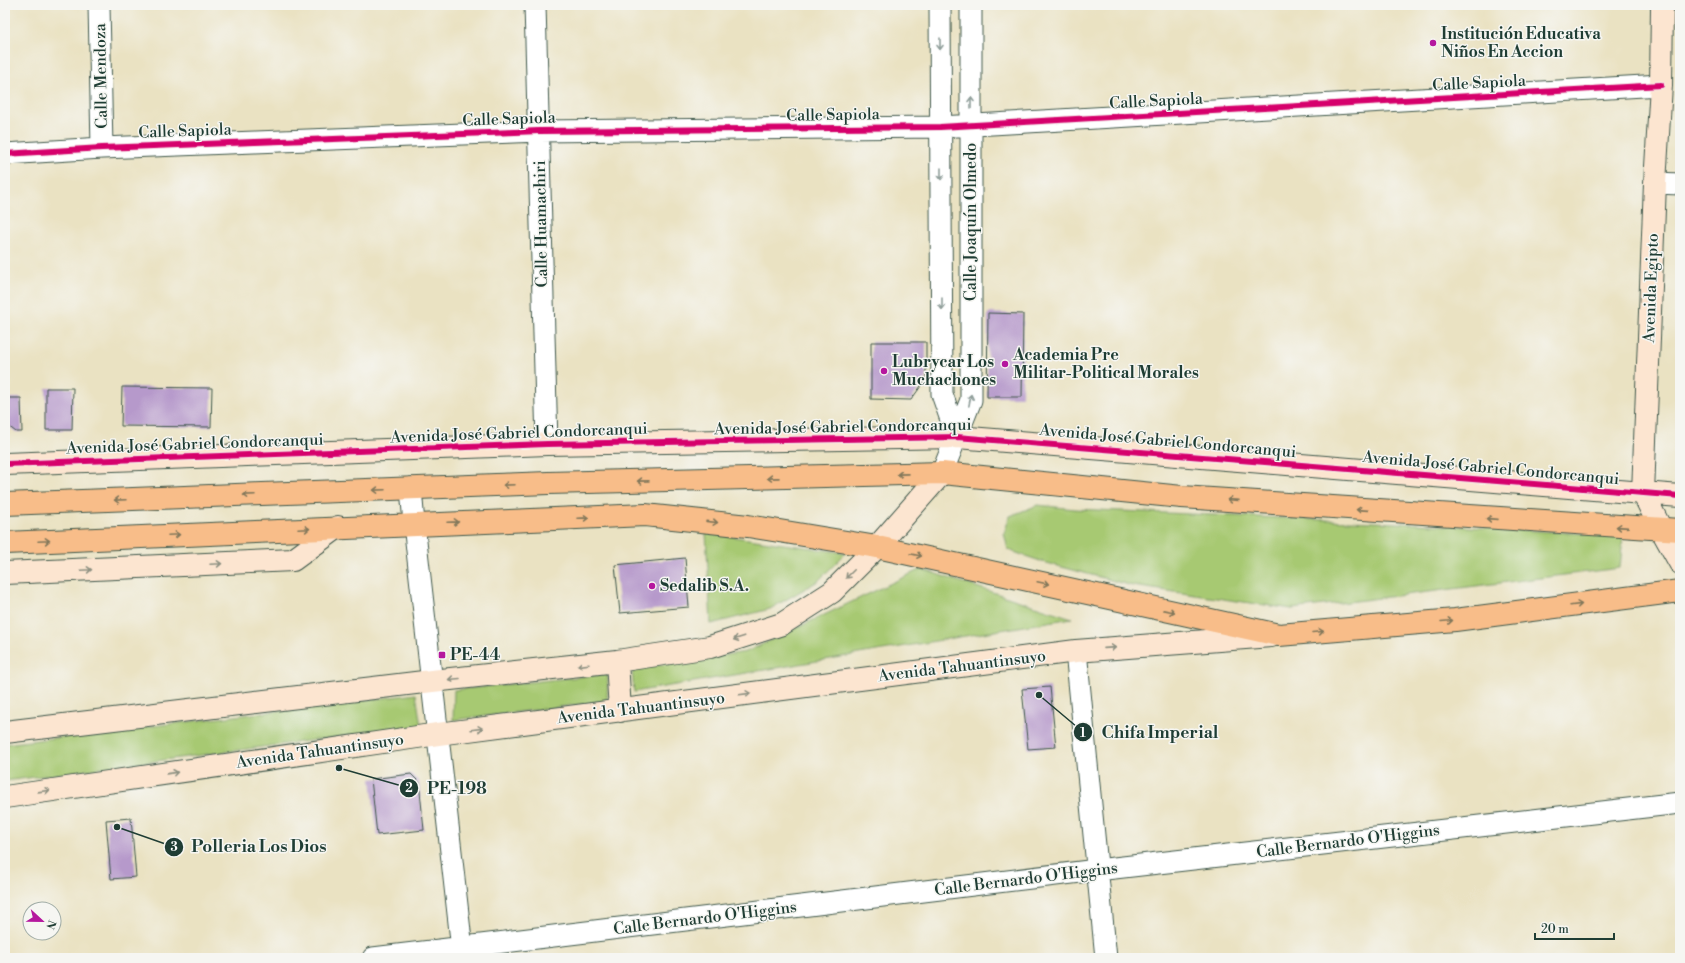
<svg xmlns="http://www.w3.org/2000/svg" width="1685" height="963" viewBox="0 0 1685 963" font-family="'Libre Bodoni',serif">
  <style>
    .green { fill: #a7c972; stroke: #638353 }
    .building { fill: #b699cb }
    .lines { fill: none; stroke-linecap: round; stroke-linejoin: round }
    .street-casing { stroke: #3d5649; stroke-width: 23 }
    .secondary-casing { stroke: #3d5649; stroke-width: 24 }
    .highway-casing { stroke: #3d5649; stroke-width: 24 }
    .street { stroke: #fff; stroke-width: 21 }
    .secondary { stroke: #fce5d0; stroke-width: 22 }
    .highway { stroke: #f8bd89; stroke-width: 22 }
    .cycleway-casing { stroke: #f6f6f2; stroke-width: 8 }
    .cycleway { stroke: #d6006c; stroke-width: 6 }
    .oneway { stroke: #8f9e9a }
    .oneway2 { stroke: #81775a }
    .oneway3 { stroke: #8e9182 }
    .poi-dot { fill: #b5179e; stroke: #f6f6f2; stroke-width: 1.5 }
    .labels { text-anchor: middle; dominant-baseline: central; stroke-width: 3; stroke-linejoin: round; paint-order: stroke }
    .poi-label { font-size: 16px; font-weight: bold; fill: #1f3d34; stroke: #f6f6f2; text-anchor: start }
    .street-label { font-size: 16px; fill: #1f3d34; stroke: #f6f6f2 }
    .leader { fill: none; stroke: #1f3d34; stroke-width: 1.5 }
    .callout-dot { fill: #1f3d34; stroke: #f6f6f2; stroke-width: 1.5 }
    .mark-label { font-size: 12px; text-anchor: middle; font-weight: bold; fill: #fff }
    .callout-label { font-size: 17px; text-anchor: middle; font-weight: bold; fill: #1f3d34; stroke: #f6f6f2; stroke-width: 3; stroke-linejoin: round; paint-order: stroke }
  </style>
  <rect width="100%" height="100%" fill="#f6f6f2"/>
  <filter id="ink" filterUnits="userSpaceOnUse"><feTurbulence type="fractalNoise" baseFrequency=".025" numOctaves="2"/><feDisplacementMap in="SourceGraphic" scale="8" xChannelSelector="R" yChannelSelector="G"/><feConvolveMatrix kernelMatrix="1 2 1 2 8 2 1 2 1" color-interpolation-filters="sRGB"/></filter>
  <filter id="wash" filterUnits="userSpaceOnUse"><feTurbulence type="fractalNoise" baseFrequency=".012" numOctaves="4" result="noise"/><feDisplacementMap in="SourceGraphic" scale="16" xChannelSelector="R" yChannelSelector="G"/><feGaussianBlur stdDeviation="0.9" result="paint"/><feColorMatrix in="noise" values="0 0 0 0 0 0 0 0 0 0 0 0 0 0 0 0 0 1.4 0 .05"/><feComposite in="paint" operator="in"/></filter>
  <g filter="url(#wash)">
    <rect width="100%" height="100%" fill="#eae2c2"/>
    <path class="green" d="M1038,505L1075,509L1418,524L1623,536L1620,568L1292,609L1133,586L1043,562L1008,550L1004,533L1010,516Z
      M706,533L846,553L818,581L770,609L711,624Z
      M921,569L1072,618L634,692L632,669L746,652Z
      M608,674L607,701L453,720L454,690Z
      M416,694L421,726L5,781V744Z"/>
    <g id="blocks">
      <path class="building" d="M988,313L1023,314L1022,397H987Z
        M871,342H926V379L911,400L871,399Z
        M122,387L212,388L211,427L121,426Z
        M46,388H73L72,430H46Z
        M6,398H21L22,432H16L7,425Z
        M685,558L689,607L620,613L615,565Z
        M1050,687L1056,747L1028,749L1022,689Z
        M411,774L419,782L424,830L377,835L371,779Z
        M131,818L136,877L111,879L106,820Z"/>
    </g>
  </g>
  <g filter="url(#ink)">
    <use href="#blocks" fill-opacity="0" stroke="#3d5649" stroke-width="1"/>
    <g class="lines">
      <defs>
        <path id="street" d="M99,5L102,148
          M535,5L547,444
          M940,5L942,394L957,437
          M5,154L102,148L539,131L940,127L1661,85
          M1655,183L1680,184
          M942,473L971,400V5
          M411,488L414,524L463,958
          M1076,651L1106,958
          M373,958L1097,870L1680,803"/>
        <path id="secondary" d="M1662,5L1661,85L1655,183L1643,493L1661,529L1680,563
          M5,464L547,444L957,437L1680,496
          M5,573L293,560L338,527
          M617,661L620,711
          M5,732L432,681L617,661L710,647L782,624L832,592L877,547L942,473
          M5,797L438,734L1076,651L1271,636"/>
        <path id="highway" d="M5,504L548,483L942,473L1182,497L1680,530
          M5,543L645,515L748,526L877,547L1279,635L1455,620L1680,591"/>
      </defs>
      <use href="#street" class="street-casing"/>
      <use href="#secondary" class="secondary-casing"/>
      <use href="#highway" class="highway-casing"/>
      <use href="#street" class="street"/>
      <use href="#secondary" class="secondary"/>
      <use href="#highway" class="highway"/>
      <defs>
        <path id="cycleway" d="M5,154L102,148L539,131L940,127L1661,85
          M5,464L547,444L957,437L1680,496"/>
      </defs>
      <use href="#cycleway" class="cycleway-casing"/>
      <use href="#cycleway" class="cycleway"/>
    </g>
    <defs><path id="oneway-shaft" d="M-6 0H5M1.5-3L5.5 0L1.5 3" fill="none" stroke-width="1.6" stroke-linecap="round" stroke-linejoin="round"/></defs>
    <g class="oneway">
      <use href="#oneway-shaft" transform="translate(940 44) rotate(90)"/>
      <use href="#oneway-shaft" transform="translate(971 103) rotate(-90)"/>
      <use href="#oneway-shaft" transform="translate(941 174) rotate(90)"/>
      <use href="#oneway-shaft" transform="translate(942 304) rotate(90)"/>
      <use href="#oneway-shaft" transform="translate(970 400) rotate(-79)"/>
    </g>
    <g class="oneway2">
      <use href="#oneway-shaft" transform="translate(903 474) rotate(179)"/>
      <use href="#oneway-shaft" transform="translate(773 478) rotate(179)"/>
      <use href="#oneway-shaft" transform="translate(643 481) rotate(179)"/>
      <use href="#oneway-shaft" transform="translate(509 485) rotate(178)"/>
      <use href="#oneway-shaft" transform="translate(379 490) rotate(178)"/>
      <use href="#oneway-shaft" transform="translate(249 495) rotate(178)"/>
      <use href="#oneway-shaft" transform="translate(120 500) rotate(178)"/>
      <use href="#oneway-shaft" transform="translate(1233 500) rotate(-176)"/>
      <use href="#oneway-shaft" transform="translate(1362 510) rotate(-176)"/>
      <use href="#oneway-shaft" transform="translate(583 518) rotate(-2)"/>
      <use href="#oneway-shaft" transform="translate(1492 519) rotate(-176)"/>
      <use href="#oneway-shaft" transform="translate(453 522) rotate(-2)"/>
      <use href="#oneway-shaft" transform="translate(712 522) rotate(6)"/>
      <use href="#oneway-shaft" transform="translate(1622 527) rotate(-176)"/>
      <use href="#oneway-shaft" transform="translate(304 529) rotate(-3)"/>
      <use href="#oneway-shaft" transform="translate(174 535) rotate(-3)"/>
      <use href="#oneway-shaft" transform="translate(44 541) rotate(-3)"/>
      <use href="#oneway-shaft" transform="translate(916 555) rotate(12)"/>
      <use href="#oneway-shaft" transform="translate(1043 583) rotate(12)"/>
      <use href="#oneway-shaft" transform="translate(1576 605) rotate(-7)"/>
      <use href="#oneway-shaft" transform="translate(1169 611) rotate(12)"/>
      <use href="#oneway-shaft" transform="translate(1447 621) rotate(-5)"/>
      <use href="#oneway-shaft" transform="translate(1318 632) rotate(-5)"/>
    </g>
    <g class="oneway3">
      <use href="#oneway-shaft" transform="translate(216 564) rotate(-3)"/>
      <use href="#oneway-shaft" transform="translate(86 570) rotate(-3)"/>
      <use href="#oneway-shaft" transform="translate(850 574) rotate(135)"/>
      <use href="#oneway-shaft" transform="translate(739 638) rotate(162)"/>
      <use href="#oneway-shaft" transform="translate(1110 648) rotate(-4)"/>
      <use href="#oneway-shaft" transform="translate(583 665) rotate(173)"/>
      <use href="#oneway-shaft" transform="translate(454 679) rotate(175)"/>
      <use href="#oneway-shaft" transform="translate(745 694) rotate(-7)"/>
      <use href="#oneway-shaft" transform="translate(477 729) rotate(-7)"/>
      <use href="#oneway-shaft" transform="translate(172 773) rotate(-8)"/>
      <use href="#oneway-shaft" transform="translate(44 791) rotate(-8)"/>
    </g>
  </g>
  <g class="poi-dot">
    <circle cx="1433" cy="43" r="4"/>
    <circle cx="1005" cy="364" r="4"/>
    <circle cx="884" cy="371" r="4"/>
    <circle cx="652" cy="586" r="4"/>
    <rect x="438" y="651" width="8" height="8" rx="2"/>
  </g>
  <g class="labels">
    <g class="poi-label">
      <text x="1441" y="34">Institución Educativa<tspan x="1441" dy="18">Niños En Accion</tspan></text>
      <text x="1013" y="355">Academia Pre<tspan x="1013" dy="18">Militar-Political Morales</tspan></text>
      <text x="892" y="362">Lubrycar Los<tspan x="892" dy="18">Muchachones</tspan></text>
      <text x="660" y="586">Sedalib S.A.</text>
      <text x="450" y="655">PE-44</text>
    </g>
    <g class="street-label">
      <text transform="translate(101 76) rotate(-91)">Calle Mendoza</text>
      <text transform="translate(1479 83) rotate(-3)">Calle Sapiola</text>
      <text transform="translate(1156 101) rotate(-3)">Calle Sapiola</text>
      <text transform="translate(833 115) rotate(-1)">Calle Sapiola</text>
      <text transform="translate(509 119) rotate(-2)">Calle Sapiola</text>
      <text transform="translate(185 131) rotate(-2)">Calle Sapiola</text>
      <text transform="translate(971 222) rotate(-90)">Calle Joaquín Olmedo</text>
      <text transform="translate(541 224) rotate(-91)">Calle Huamachiri</text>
      <text transform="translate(1651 288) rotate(-88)">Avenida Egipto</text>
      <text transform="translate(843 427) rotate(-1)">Avenida José Gabriel Condorcanqui</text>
      <text transform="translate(519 433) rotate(-2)">Avenida José Gabriel Condorcanqui</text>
      <text transform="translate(1168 441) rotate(5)">Avenida José Gabriel Condorcanqui</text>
      <text transform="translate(195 444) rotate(-2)">Avenida José Gabriel Condorcanqui</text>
      <text transform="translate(1491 468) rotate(5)">Avenida José Gabriel Condorcanqui</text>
      <text transform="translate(962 666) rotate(-7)">Avenida Tahuantinsuyo</text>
      <text transform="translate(641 708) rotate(-7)">Avenida Tahuantinsuyo</text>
      <text transform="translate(320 751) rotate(-8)">Avenida Tahuantinsuyo</text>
      <text transform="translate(1348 841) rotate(-7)">Calle Bernardo O'Higgins</text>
      <text transform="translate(1026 879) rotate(-7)">Calle Bernardo O'Higgins</text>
      <text transform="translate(705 918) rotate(-7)">Calle Bernardo O'Higgins</text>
    </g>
  </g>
  <path class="leader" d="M1039 695L1083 732M339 768L409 788M117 827L174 847"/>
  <g class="callout-dot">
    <circle cx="1039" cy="695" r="4"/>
    <circle cx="339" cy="768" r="4"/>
    <circle cx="117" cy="827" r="4"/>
    <circle cx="1083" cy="732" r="10"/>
    <circle cx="409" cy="788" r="10"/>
    <circle cx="174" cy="847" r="10"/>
  </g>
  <g class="mark-label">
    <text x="1083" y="737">1</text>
    <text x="409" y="792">2</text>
    <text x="174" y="851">3</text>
  </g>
  <g class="callout-label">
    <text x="1160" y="738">Chifa Imperial</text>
    <text x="457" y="794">PE-198</text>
    <text x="259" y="852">Polleria Los Dios</text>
  </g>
  <rect width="1685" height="963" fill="none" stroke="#f6f6f2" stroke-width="20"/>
  <g transform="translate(42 921) rotate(112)"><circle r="19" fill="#f6f6f2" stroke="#a0aca6"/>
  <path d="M0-3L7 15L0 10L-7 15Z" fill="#b5179e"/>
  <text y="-6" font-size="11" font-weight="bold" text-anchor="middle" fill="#1f3d34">N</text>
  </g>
  <path d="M1535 933v6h79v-6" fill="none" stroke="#1f3d34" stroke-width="2"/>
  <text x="1541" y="933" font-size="12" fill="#1f3d34" stroke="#f6f6f2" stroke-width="3" paint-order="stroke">20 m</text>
</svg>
